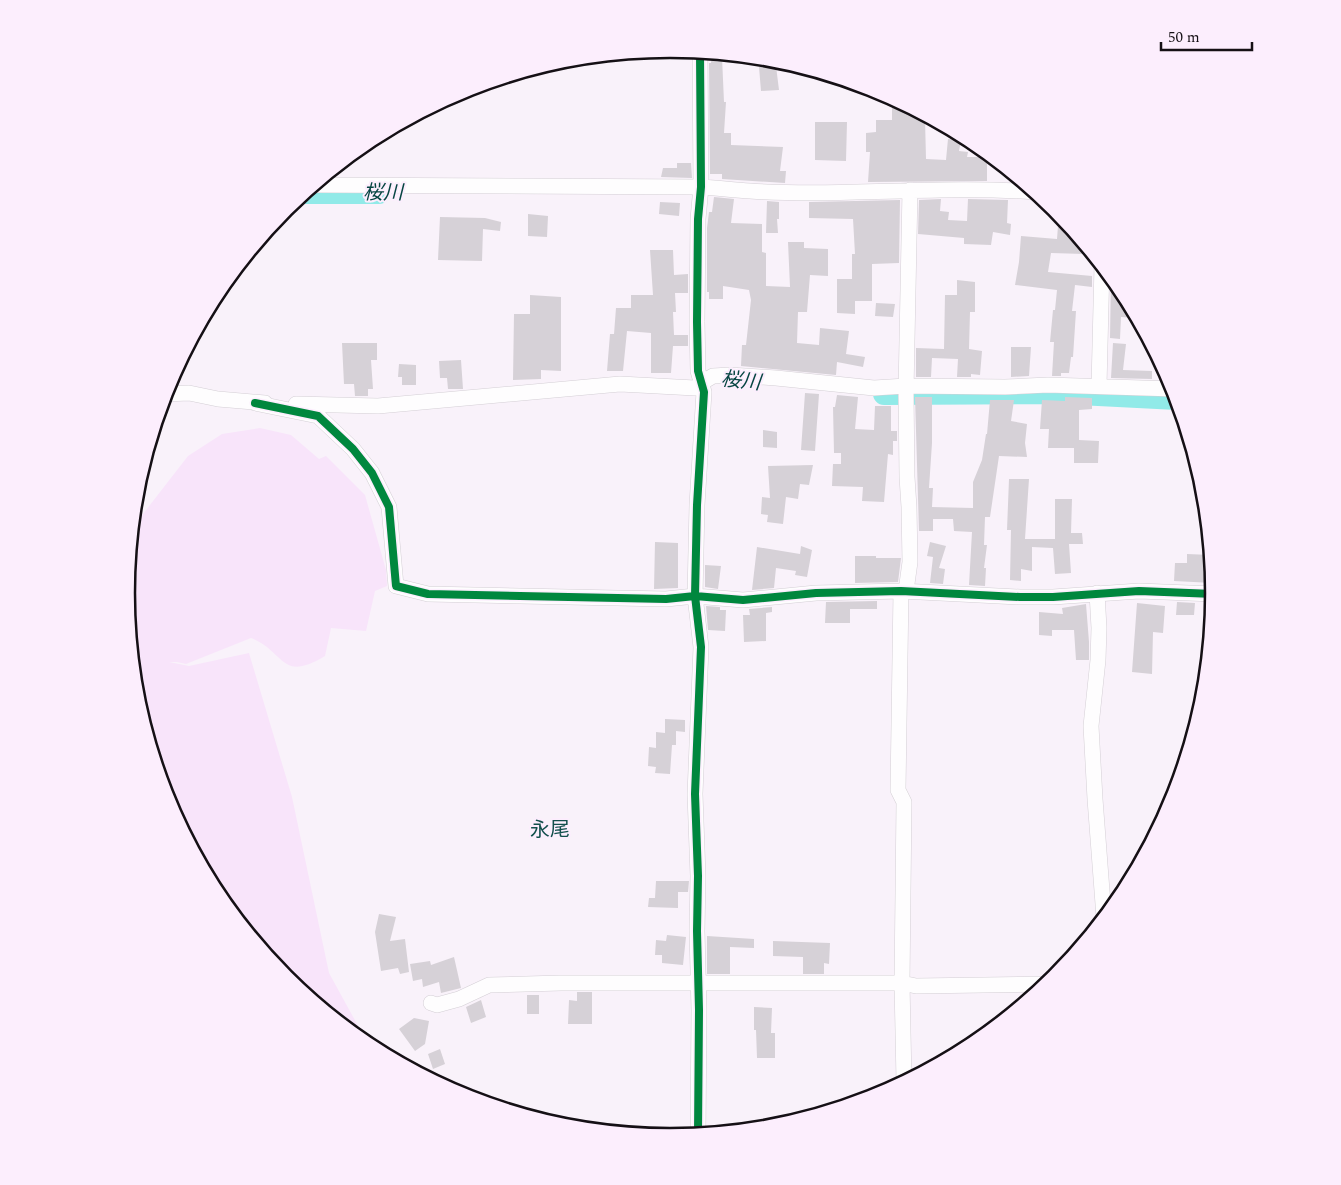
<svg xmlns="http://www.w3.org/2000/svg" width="1341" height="1185" viewBox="0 0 1341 1185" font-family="Spectral,'Noto Sans JP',serif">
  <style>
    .green { fill: #f8e4fa }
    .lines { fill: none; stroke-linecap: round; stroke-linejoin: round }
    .river { stroke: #91eae8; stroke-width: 22 }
    .building { fill: #d6d1d7 }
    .minor-casing { stroke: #d4cfd5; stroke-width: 16 }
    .minor { stroke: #fefdfe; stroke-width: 15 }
    .cycleway-casing { stroke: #fceefd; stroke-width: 11 }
    .cycleway { stroke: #00873e; stroke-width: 8 }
    .labels { text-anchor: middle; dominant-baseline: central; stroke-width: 4; stroke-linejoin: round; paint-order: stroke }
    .water-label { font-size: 20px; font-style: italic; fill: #064542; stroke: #fceefd }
    .neighbourhood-label { font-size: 20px; fill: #124f4c; stroke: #fceefd }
    .rim { fill: none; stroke: #151015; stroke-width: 2.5 }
  </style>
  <rect width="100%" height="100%" fill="#f9f2fa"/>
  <path class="green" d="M260,428L291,435L319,459L326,456L365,495L386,570L387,586L375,591L366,631L331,628L325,656C280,683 286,652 251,638L186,664L177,662H169L189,666L249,653L292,797L329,973L368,1044L286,977L218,894L168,800L137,698L127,592L134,524L136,523L188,456L222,434Z"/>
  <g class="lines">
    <path class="river" d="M305,193H379
      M884,394L1059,393L1177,399"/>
  </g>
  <path class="building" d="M712,56L722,57L724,102H726L724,133H731V145L783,147L780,171H786L785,183L722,179V174H710L709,63H711Z
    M776,66L779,90L761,91L759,67Z
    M892,97L922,113L921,119H925L926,159L946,160L948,139L961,140L959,151L968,152L967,157H987V181L868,182L870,152H866V133L876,132V120H892Z
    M815,122H847L846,161L815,160Z
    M677,163H691L692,178L661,177L663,168H677Z
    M714,197L734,199L731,223L762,224V252L766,253V286L790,287L788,242H804V248L828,249V276L810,275L807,312H798L797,343L819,345L820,328L849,331L846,354L865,357L863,367L837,362L836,375L741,366L742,345H746L751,300L749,290L723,286V299H709V292H707V228L709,212H712Z
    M941,199L940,211L949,212L948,220L967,221L968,199L1008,200L1007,223L1011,224L1010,235L993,232L991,245L964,244V238L918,234L919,200Z
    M900,200L899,263L872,264V301H855V314L837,313V279H852V254H855L853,219L809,218V202Z
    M767,201L779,202V219H777L778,233H766Z
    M660,202L680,203L679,216L659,214Z
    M1059,213L1085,244L1084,254L1051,253L1048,272L1092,276V287L1075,285L1072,311H1076L1073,357H1071L1069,373H1061V376H1052L1054,342H1050L1053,310H1055L1057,290L1015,285L1019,262L1021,236L1057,239Z
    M528,214L548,216L547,237L528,236Z
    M440,217L485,218L501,222L500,231L483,229L482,261L438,260Z
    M650,250H673L674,275L688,274V293H675L676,312H673L674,335H688V346H673L671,373H651V333L627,331L623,371H607L610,334H614L616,308H631V295H653Z
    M1111,277L1122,290L1121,305L1131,306L1137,318L1121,317L1120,339L1110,338Z
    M957,280L975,282V312H970L969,349L982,351L980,375L971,374V377H957L958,359L932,358L931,377H916V348L944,349L945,295H957Z
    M530,295L561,297V371L541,370V379L513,380L514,314H530Z
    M876,303L895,304L893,317L875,316Z
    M342,343H377V360H371L373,389H368V396H355L354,384H344Z
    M1113,343L1126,344L1123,370L1152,371V379L1111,378Z
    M1011,347H1031L1029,376L1011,377Z
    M461,360L463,389H448L447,378H440L439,361Z
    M399,364L416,365V385H402V377H398Z
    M805,393L819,394L815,451L801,450Z
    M837,395L858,397L855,429L874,430L875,406H891V431H897V441H893V455L888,454L884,502L862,501L863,487L832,486L833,464H841V453H834L833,407H835Z
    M915,397H932V443L929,488H933L932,507L973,508V482L982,460L986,434H987L990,400H1014L1011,421L1027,424L1025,443L1027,457L999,456L990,517H985L984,545H987L984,568H986L985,586L969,585L972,532L954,531L953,519H933V531H919Z
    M1065,397L1092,398V409L1079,410V440L1099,441L1098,463H1074V448H1048L1049,429H1040L1042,400L1065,401Z
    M763,430L777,432V448L763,447Z
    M813,465L809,485L800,484L798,499L786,497L783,524L767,522L768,515L761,514L762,497L770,498L768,466Z
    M1009,479H1029L1025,539H1055V499H1072L1071,533H1082L1083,544H1069L1071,573L1055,574L1053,548L1032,547V571L1021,569V581L1010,580L1011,530H1007Z
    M655,542L678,543V588L654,589Z
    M930,542L946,546L939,568L945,569L943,584L930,583L933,557L927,556Z
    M801,546L812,550L807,577L795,575L796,571L776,568L774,588L752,590L757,547L800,554Z
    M1187,554L1211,555L1213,583L1174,581L1175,563H1187Z
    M855,556H876V558H901L898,582L855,583Z
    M705,565L721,566L718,589L705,587Z
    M877,601V609H850V623H825L826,602Z
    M1177,602L1195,603L1194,615H1176Z
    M1137,603L1165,606L1163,633L1153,632L1152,674L1132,672Z
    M1086,604L1089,642V660H1076L1074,630H1052V636L1039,635V612L1063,614L1062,608Z
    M706,606L720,607V610H726L725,631L708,630Z
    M772,607V612L766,613V641L744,642L743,615H750L749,609Z
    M665,719L685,720V732L676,731V745H672L670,774L655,773L656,767L648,766L649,747L656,748V732L665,733Z
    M656,881H689L688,892H678V908L648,907L649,898H655Z
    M379,914L396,917L390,941L405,939L409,972L400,974L398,968L381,971L375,932Z
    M667,935L686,937L683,965L662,963V955H655L656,940L666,941Z
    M707,936L754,939V948L730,947V974H707Z
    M773,941L830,943L829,964L824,963V974H803V957L773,956Z
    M454,957L461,988L441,993L439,982L423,987L422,979L413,981L410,964L430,961L431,965Z
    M577,992H592V1024H568L569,1000L577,1001Z
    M527,995H539V1014H527Z
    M481,1000L486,1017L471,1023L466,1007Z
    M754,1007L772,1008L771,1033H775V1058H757L756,1030H754Z
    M414,1018L429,1021L425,1044L415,1051L399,1029Z
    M440,1049L445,1064L433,1069L428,1054Z"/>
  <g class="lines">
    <defs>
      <path id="minor" d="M314,185L701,187C717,188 734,190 750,191C845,197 940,185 1035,192
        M701,383L713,376L730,375L776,378L874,388L906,386L1005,387L1048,385L1174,389
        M1099,386L1102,265
        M165,394L189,393L218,399L265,403
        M255,403L318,416L353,449L372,473L389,507L396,586L428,594L666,599L695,596L743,600L816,593L901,591L1020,597H1053L1139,591L1214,594
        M296,404L378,406L620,384L695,388L702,386
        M901,591L898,790L904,802L902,983L904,1081
        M906,591L910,562L909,507L907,477L906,391L910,190
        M1097,593L1099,628L1098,660L1091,726L1095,799L1104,917
        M431,1003L437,1005L459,999L489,985L561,983H902L916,986L1046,984
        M698,1134L699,1010L697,931L698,876L695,794L701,647L695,596L697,505L704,392L698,371L697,322L698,219L701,187L700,52"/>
    </defs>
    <use href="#minor" class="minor-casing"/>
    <use href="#minor" class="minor"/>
    <defs>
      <path id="cycleway" d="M255,403L318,416L353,449L372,473L389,507L396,586L428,594L666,599L695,596L743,600L816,593L901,591L1020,597H1053L1139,591L1214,594
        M698,1134L699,1010L697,931L698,876L695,794L701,647L695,596L697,505L704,392L698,371L697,322L698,219L701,187L700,52"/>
    </defs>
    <use href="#cycleway" class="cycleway-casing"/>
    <use href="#cycleway" class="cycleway"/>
  </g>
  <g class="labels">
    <g class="water-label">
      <text x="383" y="193">桜川</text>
      <text transform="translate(741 381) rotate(6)">桜川</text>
    </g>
    <g class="neighbourhood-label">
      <text x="550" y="830">永尾</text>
    </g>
  </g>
  <path d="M0 0H1341V1185H0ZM135 593a535 535 0 1 1 1070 0a535 535 0 1 1-1070 0Z" fill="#fceefd" fill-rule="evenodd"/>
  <path class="rim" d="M135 593a535 535 0 1 1 1070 0a535 535 0 1 1-1070 0Z"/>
  <path d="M1161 42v8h91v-8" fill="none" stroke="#151015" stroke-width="2.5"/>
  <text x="1168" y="42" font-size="15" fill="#151015" stroke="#fceefd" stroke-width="4" paint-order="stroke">50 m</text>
</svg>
